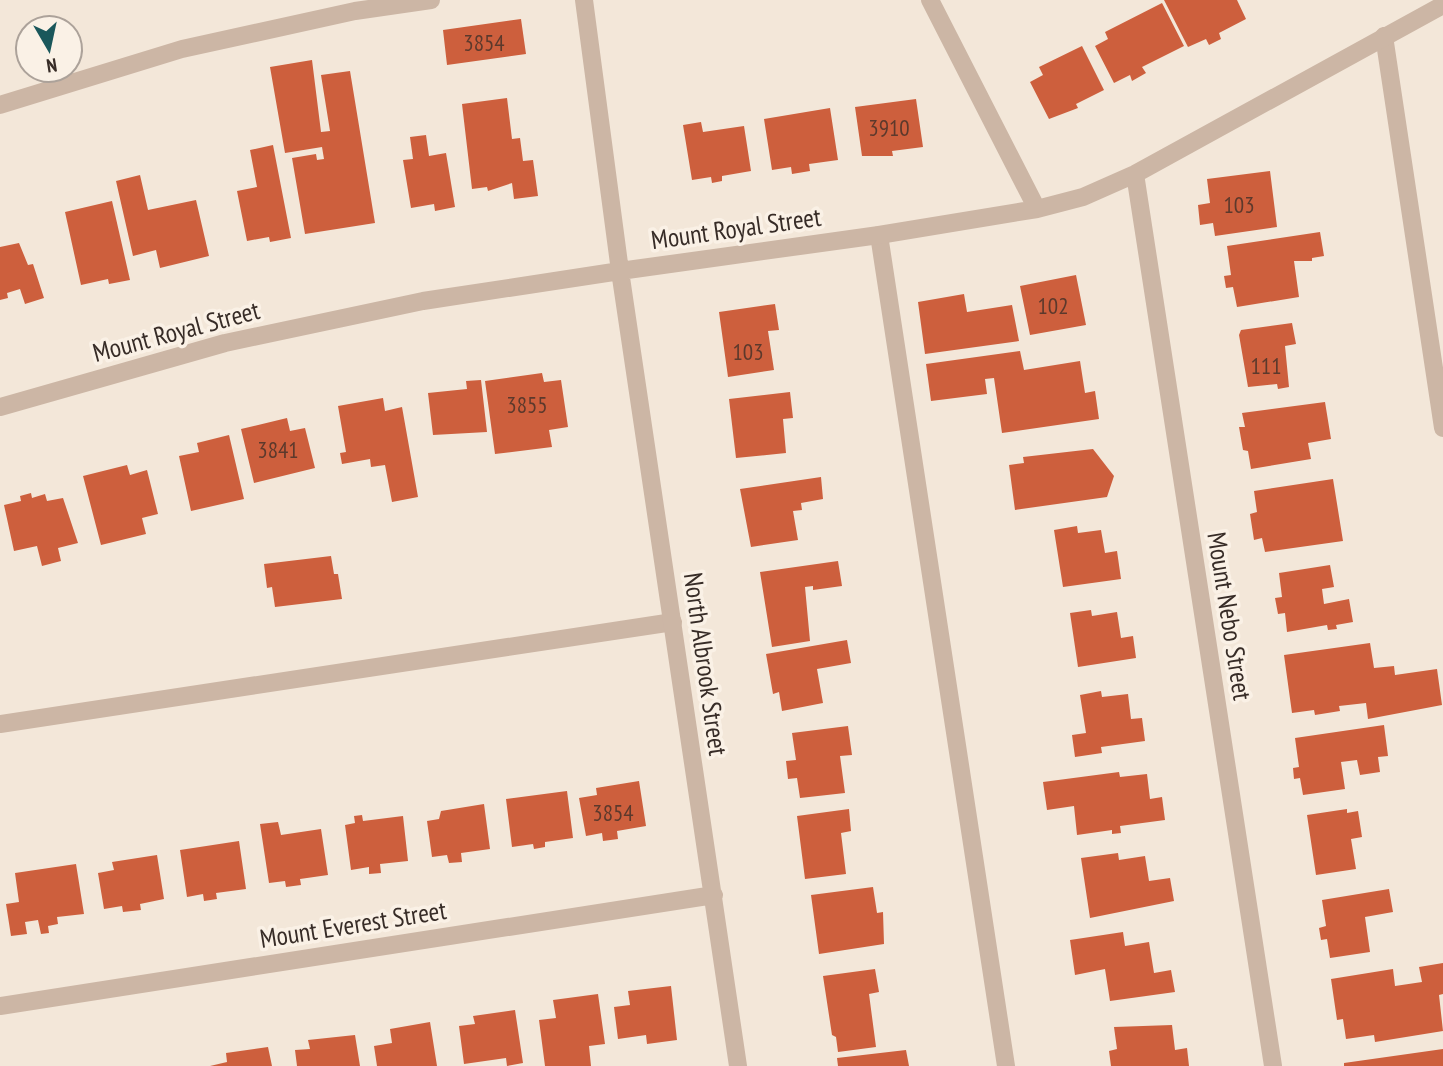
<svg xmlns="http://www.w3.org/2000/svg" width="1443" height="1066" viewBox="0 0 1443 1066" font-family="'PT Sans Narrow',sans-serif">
  <style>
    .building { fill: #cd5f3d }
    .lines { fill: none; stroke-linecap: round; stroke-linejoin: round }
    .lane { stroke: #ccb6a5; stroke-width: 18 }
    .street { stroke: #ccb6a5; stroke-width: 18 }
    .labels { text-anchor: middle; dominant-baseline: central; stroke-width: 7; stroke-linejoin: round; paint-order: stroke }
    .number-label { font-size: 23px; fill: #5c392c }
    .street-label { font-size: 26px; fill: #372c27; stroke: #faf1e6 }
  </style>
  <rect width="100%" height="100%" fill="#f3e7d9"/>
  <path class="building" d="M1164,0H1237L1246,19L1219,33L1221,39L1209,45L1206,39L1188,47Z
    M1162,3L1184,46L1142,67L1146,73L1132,81L1130,75L1114,83L1095,46L1108,39L1105,32Z
    M521,19L526,54L447,65L443,30Z
    M1082,46L1104,90L1076,104L1078,108L1049,119L1030,82L1043,75L1039,67Z
    M312,60L321,132L330,131L321,75L350,71L375,223L305,234L292,158L316,154L317,160L324,159L322,147L285,153L270,67Z
    M507,98L512,139L520,138L523,161L533,160L538,196L514,199L512,183L488,191L487,187L472,189L462,104Z
    M916,99L923,147L892,151L893,156H862L855,107Z
    M830,108L838,160L809,164L810,171L792,174L791,167L772,170L764,119Z
    M701,122L703,132L744,126L751,171L722,176V181L712,183L711,177L692,180L683,125Z
    M426,135L429,156L446,153L455,207L435,211L434,204L411,208L403,160L413,159L410,137Z
    M273,145L291,238L270,242L269,237L247,241L237,191L257,187L250,150Z
    M1270,171L1277,227L1215,236L1213,223L1200,225L1198,205L1210,203L1207,179Z
    M140,175L148,210L196,200L209,256L160,268L156,250L133,256L116,181Z
    M112,201L130,280L109,284L108,279L81,285L65,212Z
    M1320,232L1324,256L1312,258V261H1294L1299,297L1237,307L1233,287L1226,288L1224,276L1231,275L1227,246Z
    M19,243L28,265L33,264L44,298L25,304L20,289L7,293L8,298L0,300V247Z
    M1076,275L1086,325L1030,335L1020,286Z
    M964,294L967,312L1012,305L1019,341L925,354L918,302Z
    M775,304L779,330L768,331L774,370L728,377L719,312Z
    M1292,323L1296,344L1285,346L1289,387L1278,389L1277,384L1248,387L1239,335L1241,330Z
    M1020,351L1024,370L1080,361L1085,393L1095,391L1099,419L1002,433L994,378L985,379L987,394L931,401L926,364Z
    M542,373L544,382L561,380L568,427L549,430L552,447L495,454L485,381Z
    M481,380L487,432L433,435L428,393L467,389L466,381Z
    M790,392L793,418L783,419L786,453L736,458L729,399Z
    M383,398L385,411L402,407L418,497L392,502L385,465L371,467L370,459L342,464L340,453L346,452L338,406Z
    M1325,402L1331,439L1308,443L1311,459L1251,469L1248,451L1243,450L1239,427H1245L1242,413Z
    M287,418L290,431L305,428L315,468L254,483L241,429Z
    M229,435L244,499L191,511L179,456L199,452L197,443Z
    M1093,449L1114,476L1107,497L1015,510L1009,465L1024,463L1023,457Z
    M127,465L130,475L147,470L158,514L142,518L146,534L101,545L83,476Z
    M821,477L823,499L801,503L802,510L793,511L798,540L751,547L740,489Z
    M1333,479L1343,541L1265,552L1262,538L1254,540L1250,514L1257,512L1254,491Z
    M31,493L32,498L45,494L47,501L63,498L78,543L58,548L61,561L42,566L37,546L14,551L4,505L21,501L20,496Z
    M1077,526L1078,533L1101,530L1105,553L1117,551L1121,579L1063,587L1054,530Z
    M331,556L334,574H338L342,599L275,607L272,587L267,588L264,564Z
    M838,561L842,586L813,590V586L805,587L810,641L772,647L760,572Z
    M1330,565L1334,587L1322,589L1324,604L1349,599L1353,622L1336,625L1337,629L1328,630L1327,625L1287,632L1285,613L1278,614L1275,598L1282,597L1279,573Z
    M1091,610L1092,616L1117,612L1121,638L1133,636L1136,658L1078,667L1070,613Z
    M847,640L851,663L817,669L823,703L782,711L779,692L773,694L766,654Z
    M1370,643L1374,668L1394,666L1395,675L1437,669L1442,705L1368,719L1366,703L1339,706L1340,711L1315,715L1314,710L1292,713L1284,655Z
    M1101,691L1102,697L1128,694L1131,719L1142,718L1145,741L1101,747L1102,753L1075,757L1072,735L1086,733L1080,695Z
    M1384,725L1388,756L1378,757L1380,772L1360,775L1357,760L1341,762L1345,789L1303,795L1300,778L1294,779L1293,768L1299,767L1295,738Z
    M848,726L852,755L840,756L845,793L800,798L797,778L788,779L786,761L796,760L792,733Z
    M1119,772L1120,777L1147,774L1150,799L1162,797L1165,820L1120,826L1121,833L1112,834V830L1077,835L1074,806L1047,810L1043,782Z
    M639,781L646,826L617,831L618,839L603,841L602,833L586,836L579,798L597,795L596,788Z
    M567,791L573,838L545,842V847L534,849L533,844L512,847L506,799Z
    M484,804L490,849L461,853L462,862L449,863L447,855L432,857L427,821L439,819L441,811Z
    M849,809L851,831L841,833L846,874L805,879L797,816Z
    M1347,809V813L1358,811L1362,837L1351,839L1356,869L1316,875L1307,815Z
    M362,815L363,821L403,816L408,861L380,864L381,873L369,874V867L351,870L345,825L355,823L354,816Z
    M278,822L281,835L321,829L328,875L300,879L301,885L286,887L285,881L269,883L260,824Z
    M239,841L246,889L216,893L217,899L204,901L203,894L187,897L180,850Z
    M1118,853L1119,860L1145,856L1149,881L1170,878L1174,901L1090,918L1081,858Z
    M157,855L164,899L140,904L141,910L123,912L122,906L104,909L98,873L114,870L112,862Z
    M76,864L84,914L57,917L58,924L48,926L49,933L41,934L38,920L25,922L27,934L11,936L6,904L19,902L15,873Z
    M873,887L877,913L883,912L884,944L819,954L811,895Z
    M1389,889L1393,912L1365,917L1370,952L1330,958L1327,939L1321,940L1319,928L1326,926L1322,900Z
    M1123,932L1125,946L1149,942L1154,973L1171,970L1175,992L1110,1001L1105,969L1075,975L1070,940Z
    M1443,963V994L1439,995L1443,1031L1375,1042L1374,1035L1346,1039L1343,1019L1337,1020L1331,979L1393,969L1395,986L1422,982L1419,967Z
    M875,969L879,992L869,994L876,1047L838,1052L836,1037L832,1035L823,976Z
    M671,986L677,1040L647,1044L646,1035L618,1039L614,1007L630,1005L628,991Z
    M598,994L605,1044L589,1046L591,1066H545L539,1020L556,1018L553,1000Z
    M515,1010L523,1063L507,1066L506,1058L464,1064L459,1026L475,1024L473,1016Z
    M430,1022L437,1066H377L374,1046L392,1043L390,1029Z
    M1172,1025L1175,1050L1187,1048L1189,1066H1111L1109,1051L1117,1049L1114,1027Z
    M355,1035L360,1066H297L295,1050L310,1049L308,1040Z
    M268,1047L272,1066H210L227,1062L226,1053Z
    M1443,1049V1066H1344V1063Z
    M906,1050L909,1066H838L837,1058Z"/>
  <g class="lines">
    <path class="lane" d="M1384,36L1443,428
      M0,105L182,49L355,11L431,0
      M879,235L1006,1066
      M0,724L673,622"/>
    <path class="street" d="M584,0L620,271L738,1066
      M930,0L1037,209
      M1135,174L1273,1066
      M0,407L225,343L423,301L620,271L879,235L1037,209L1083,197L1135,174L1443,5
      M0,1006L714,895"/>
  </g>
  <g class="labels">
    <g class="number-label">
      <text x="484" y="42">3854</text>
      <text x="889" y="127">3910</text>
      <text x="1239" y="204">103</text>
      <text x="1053" y="305">102</text>
      <text x="748" y="351">103</text>
      <text x="1266" y="365">111</text>
      <text x="527" y="404">3855</text>
      <text x="278" y="449">3841</text>
      <text x="613" y="812">3854</text>
    </g>
    <g class="street-label">
      <text transform="translate(736 228) rotate(-8)">Mount Royal Street</text>
      <text transform="translate(176 331) rotate(-15)">Mount Royal Street</text>
      <text transform="translate(1230 616) rotate(81)">Mount Nebo Street</text>
      <text transform="translate(706 664) rotate(82)">North Albrook Street</text>
      <text transform="translate(353 924) rotate(-9)">Mount Everest Street</text>
    </g>
  </g>
  <g transform="translate(49 49) rotate(171)"><circle r="33" fill="#faf1e6" stroke="#aca29a" stroke-width="2"/>
  <path d="M0-5L12 26L0 18L-12 26Z" fill="#1a575b"/>
  <text y="-10" font-size="19" font-weight="bold" text-anchor="middle" fill="#372c27">N</text>
  </g>
</svg>
